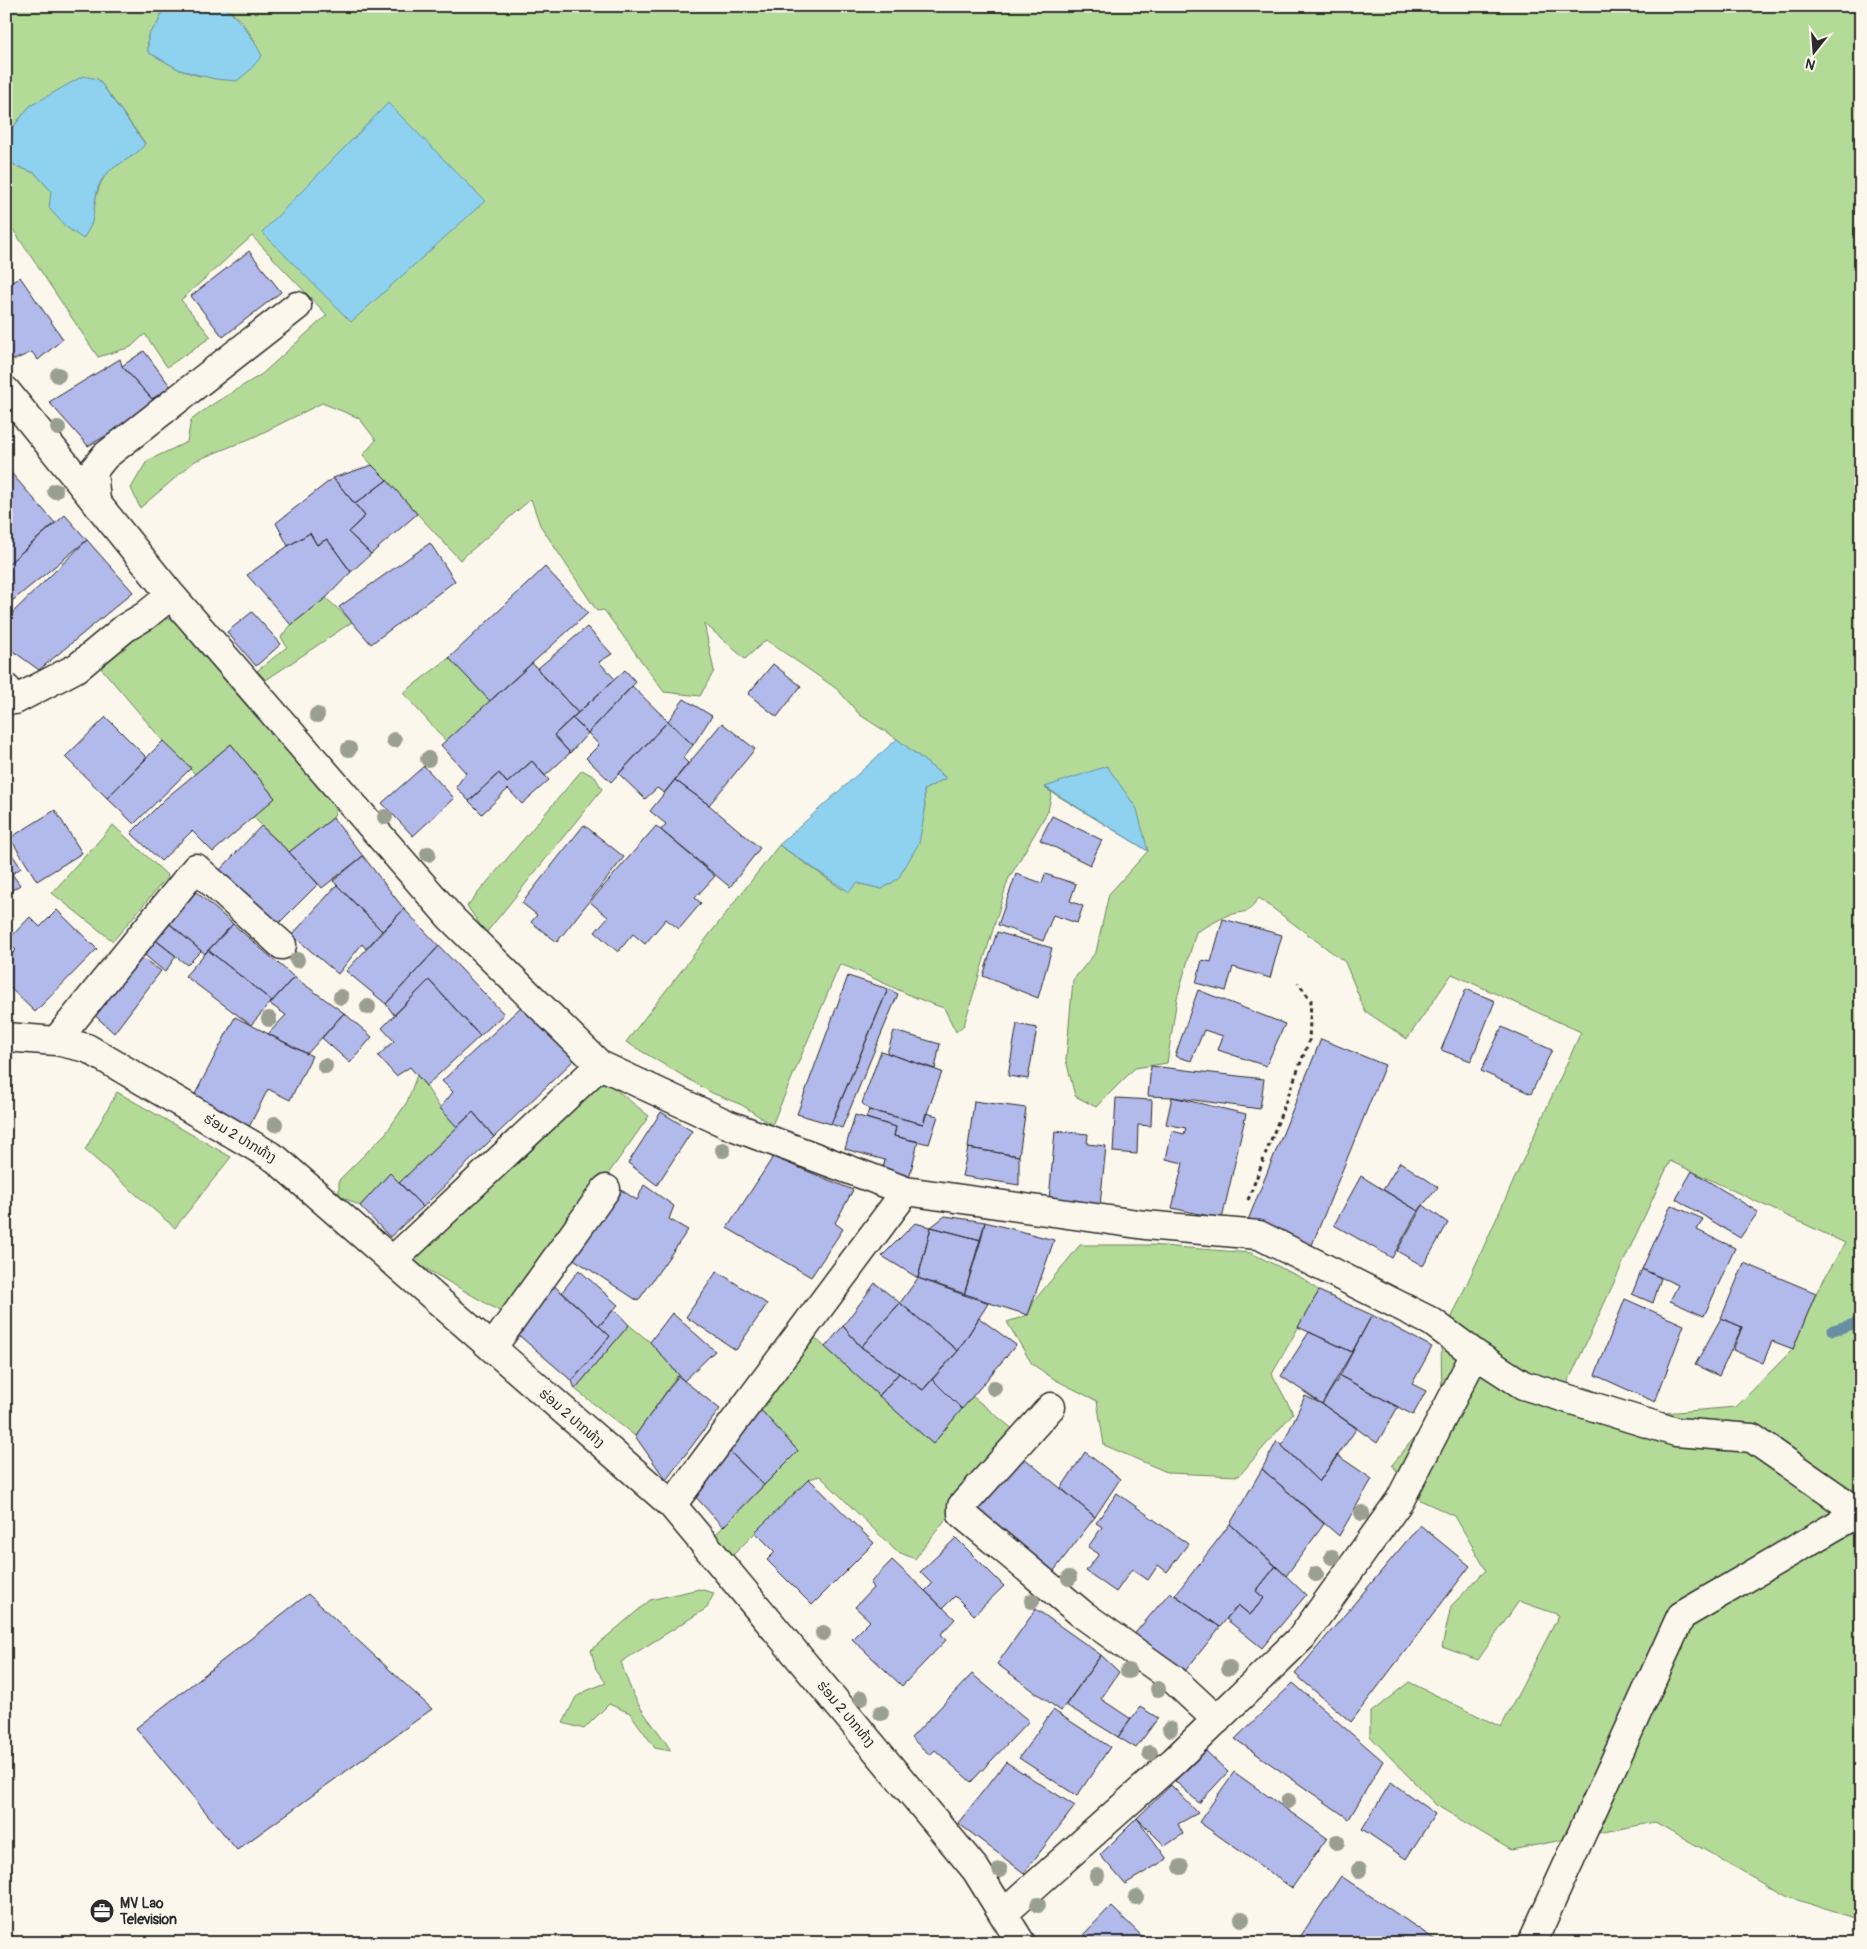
<svg xmlns="http://www.w3.org/2000/svg" width="1867" height="1949" viewBox="0 0 1867 1949" font-family="Pangolin,'Noto Sans Lao',sans-serif">
  <style>
    .green { fill: #b3db97; stroke: #6f8361; fill-rule: evenodd }
    .water { fill: #8fd2f0; stroke: #678fa1 }
    .lines { fill: none; stroke-linecap: round; stroke-linejoin: round }
    .stream { stroke: #678fa1; stroke-width: 11 }
    .building { fill: #b2b9eb; stroke: #2b2b2b }
    .minor-casing { stroke: #2b2b2b; stroke-width: 31 }
    .path { stroke: #2b2b2b; stroke-width: 3; stroke-dasharray: 4 4; stroke-linecap: butt }
    .minor { stroke: #fbf7ec; stroke-width: 28 }
    .tree { fill: #9b9f91 }
    .labels { text-anchor: middle; dominant-baseline: central; stroke-width: 4; stroke-linejoin: round; paint-order: stroke }
    .street-label { font-size: 14px; fill: #2b2b2b; stroke: #fbf7ec }
    .poi-label { font-size: 14px; font-weight: bold; fill: #2b2b2b; stroke: #fbf7ec; text-anchor: start }
  </style>
  <rect width="100%" height="100%" fill="#fbf7ec"/>
  <filter id="ink" filterUnits="userSpaceOnUse"><feTurbulence type="fractalNoise" baseFrequency=".02" numOctaves="2"/><feDisplacementMap in="SourceGraphic" scale="10" xChannelSelector="R" yChannelSelector="G"/><feConvolveMatrix kernelMatrix="1 2 1 2 8 2 1 2 1" color-interpolation-filters="sRGB"/></filter>
  <g filter="url(#ink)">
    <path class="green" d="M6,6H164L158,23L148,35V52L180,70L200,76L255,41L241,21L224,6H1861V1920L1788,1897L1655,1822L1511,1850L1436,1805L1370,1736V1713L1409,1682L1501,1727L1559,1615L1519,1601L1478,1660L1442,1647L1451,1606L1486,1570L1455,1516L1420,1500L1392,1465L1435,1412L1442,1400L1441,1341L1581,1032L1452,974L1407,1039L1365,1011L1345,962L1259,898L1248,911L1228,915L1196,932L1177,998L1167,1063L1135,1068L1096,1107L1075,1096L1066,1060L1073,980L1096,952L1109,894L1148,851L1045,788L1052,792L1048,811L1008,880L964,1025L956,1032L944,1008C908,997 875,977 840,964L772,1125L742,1105L712,1093L626,1042L779,845L842,889L857,883L882,889L925,811L924,790L946,778L897,739L860,715L837,689L766,640L745,659L704,623L714,671L700,696L664,692L604,610L597,611L540,525L531,499L460,560L363,455L376,440L359,418L322,403L254,437L195,461L140,508L131,488L147,461L187,442L191,420L213,404L262,374L327,315L252,236L181,300L211,337L167,367L145,334L131,347L98,357L6,219V158L16,166L35,173L51,191L91,225C95,205 96,179 114,167C125,159 136,156 145,143L98,79L30,106L6,136ZM1670,1161L1845,1243L1816,1293L1793,1349L1736,1407L1652,1414L1585,1387L1563,1393Z
      M326,598L352,622L266,680L257,671L287,647L281,637L291,625Z
      M174,618L213,653L337,808L333,818L289,852L253,817L275,798L231,744L195,774L163,741L96,662L159,620Z
      M449,658L490,701L446,741L403,693Z
      M582,770L595,777L602,789L486,933L467,906Z
      M113,825L168,876L113,941L52,893Z
      M417,1075L426,1086L440,1108L457,1127L399,1183L390,1173L360,1206L339,1195V1180L386,1133L407,1102Z
      M604,1080L649,1116L508,1316L409,1259Z
      M117,1092L231,1157L175,1228L85,1150Z
      M1080,1245H1150L1251,1253L1304,1279L1319,1291L1272,1374L1293,1413L1239,1476L1169,1473L1104,1445L1097,1401L1054,1379L1032,1364L1007,1322L1028,1315L1034,1301Z
      M629,1325L650,1342L684,1381L677,1376L635,1436L575,1389Z
      M815,1338L933,1444L972,1396L1014,1430L915,1559L896,1551L820,1476L809,1479L730,1558L715,1535L798,1451L760,1409Z
      M699,1589L714,1593L707,1608L621,1662C626,1677 631,1692 639,1705C648,1721 662,1734 671,1751L655,1748L630,1713L609,1704L584,1729L563,1723L576,1697L588,1690L606,1683L596,1669L591,1650L650,1600Z"/>
    <path class="water" d="M164,6H224C240,21 252,35 262,56L249,71L237,81L215,79L180,70L148,52V35L158,23Z
      M83,76L98,79L145,144C133,161 112,163 101,181C95,191 95,210 92,222C90,228 86,234 83,239L65,226L49,208L51,191L35,173L16,166L6,158V136L30,106Z
      M388,103L485,201L351,322L262,232Z
      M897,739L946,778L924,790L925,811L919,843L898,879L882,889L857,883L849,892L779,845Z
      M1107,766L1137,809L1148,851L1045,787Z"/>
    <g class="lines">
      <path class="stream" d="M1833,1330L1861,1322"/>
    </g>
    <path class="building" d="M249,251L281,292L223,337L191,296Z
      M20,277L63,339L38,360L32,352L14,360L6,353V286Z
      M144,351L171,387L152,399L122,366Z
      M120,359L122,366L152,399L156,397L162,404L88,446L49,402Z
      M372,465L387,480L355,504L333,478Z
      M6,467L55,523L7,565L6,564Z
      M333,478L365,516L348,532L371,554L351,572L327,539L317,545L310,533L288,546L276,523Z
      M387,480L417,514L371,554L348,532L365,516L355,504Z
      M65,515L87,540L6,606V566Z
      M310,533L317,545L327,539L351,572L326,598L291,625L247,575L288,546Z
      M87,540L133,592L39,670L6,646V619Z
      M430,543L455,581L371,644L339,607Z
      M545,567L588,613L490,701L449,658Z
      M252,612L281,644L256,666L227,632Z
      M587,627L612,654L599,662L615,679L578,713L537,669Z
      M532,663L578,713L554,735L570,753L545,776L532,761L507,783L499,773L469,801L456,787L466,773L441,745Z
      M773,664L801,686L777,717L748,694Z
      M625,670L636,682L588,733L572,718Z
      M632,686L668,721L611,782L586,758L599,745L588,733Z
      M684,699L712,716L693,745L668,721Z
      M106,717L147,758L107,798L65,757Z
      M572,718L588,733L570,753L554,735Z
      M668,721L693,745L683,758L688,763L664,793L657,788L645,799L619,774Z
      M722,723L755,749L709,805L675,780Z
      M163,741L191,768L134,824L107,798Z
      M231,744L275,798L213,852L192,831L161,861L131,833L166,798Z
      M532,761L549,780L522,804L508,789L482,814L469,801L499,773L507,783Z
      M424,766L454,798L413,836L382,803Z
      M675,780L709,805L760,848L730,887L661,830L666,824L650,811Z
      M55,810L82,853L37,881L10,838Z
      M1052,816L1102,840L1090,865L1040,840Z
      M333,818L363,856L322,888L289,852Z
      M584,825L624,857L557,942L531,922L537,915L522,903Z
      M261,826L289,852L318,884L275,927L219,871Z
      M656,826L715,876L695,898L701,903L679,929L666,919L645,944L633,934L618,952L595,932L608,917L590,902Z
      M6,845L21,868L12,874L20,885L6,894Z
      M363,856L404,909L382,931L333,881Z
      M1016,874L1042,883L1045,874L1076,884L1070,901L1083,906L1077,923L1053,915L1043,941L998,925Z
      M337,885L382,931L366,949L362,944L338,974L292,935Z
      M194,890L233,924L205,954L166,921Z
      M404,909L439,946L386,1004L346,971Z
      M57,910L97,949L35,1012L6,984V960L16,950L7,941L30,917L40,927Z
      M1223,919L1282,935L1270,978L1233,967L1226,991L1196,983L1202,960L1211,962Z
      M168,922L201,951L187,965L153,938Z
      M233,924L294,977L272,1001L208,950Z
      M997,932L1052,948L1038,998L983,976Z
      M153,938L176,956L165,972L141,952Z
      M439,946L504,1014L480,1036L429,980L394,1015L386,1004Z
      M208,950L272,1001L251,1025L185,976Z
      M138,955L161,971L114,1033L89,1010Z
      M848,976L888,989L831,1124L797,1114Z
      M294,977L344,1013L307,1054L268,1034L286,1015L270,1004Z
      M429,980L480,1036L426,1086L410,1067L396,1076L378,1056L394,1041L382,1028Z
      M888,989L898,994L842,1128L831,1124Z
      M1466,989L1495,1001L1471,1061L1441,1050Z
      M1198,990L1285,1024L1266,1066L1218,1050L1223,1036L1204,1030L1191,1061L1175,1056Z
      M521,1007L578,1056L494,1137L473,1112L457,1127L440,1108L453,1092L442,1081Z
      M344,1013L372,1037L350,1063L322,1038Z
      M235,1017L312,1056L290,1100L268,1089L248,1129L192,1100Z
      M1017,1024L1037,1028L1028,1079L1008,1076Z
      M1502,1027L1552,1050L1531,1094L1481,1071Z
      M894,1031L940,1044L935,1069L887,1053Z
      M1321,1039L1385,1065L1312,1245L1248,1220Z
      M881,1051L942,1072L923,1124L869,1110L862,1103Z
      M1151,1066L1264,1079L1260,1109L1172,1097L1148,1096Z
      M1172,1097L1246,1114L1222,1219L1172,1208L1183,1163L1166,1159L1172,1131L1184,1134L1186,1128L1166,1124Z
      M1116,1098L1152,1100L1151,1126L1138,1125L1137,1154L1113,1152Z
      M974,1101L1026,1108L1019,1156L968,1148Z
      M869,1110L923,1124L926,1113L938,1116L929,1144L894,1136L896,1127L866,1118Z
      M473,1112L494,1137L423,1207L399,1183Z
      M661,1112L692,1131L657,1185L628,1163Z
      M855,1115L896,1127L894,1136L918,1142L909,1179L882,1172L885,1160L845,1149Z
      M1055,1131L1088,1134L1087,1144L1106,1146L1100,1205L1049,1200Z
      M968,1148L1019,1156V1185L962,1176Z
      M773,1157L853,1190L835,1223L843,1229L811,1277L727,1228Z
      M1400,1162L1438,1187L1418,1211L1383,1190Z
      M1692,1171L1758,1212L1740,1238L1676,1199Z
      M390,1173L423,1207L390,1237L360,1206Z
      M1361,1176L1418,1211L1392,1258L1334,1225Z
      M644,1185L674,1206L669,1219L688,1230L638,1301L569,1256L618,1188L637,1200Z
      M1423,1205L1448,1223L1423,1266L1397,1251Z
      M1671,1205L1703,1219L1697,1230L1735,1248L1704,1316L1670,1301L1678,1285L1642,1269Z
      M945,1216L985,1222L981,1240L931,1227Z
      M985,1222L1054,1240L1028,1315L964,1295Z
      M915,1223L931,1227L918,1278L882,1256Z
      M931,1227L981,1240L964,1295L918,1278Z
      M1744,1263L1816,1293L1793,1349L1772,1341L1763,1363L1733,1350L1742,1327L1721,1318Z
      M1642,1269L1661,1278L1653,1303L1632,1294Z
      M579,1270L618,1305L599,1326L562,1292Z
      M717,1271L767,1304L736,1350L686,1317Z
      M918,1278L989,1302L958,1351L900,1303Z
      M550,1282L610,1336L572,1381L515,1332Z
      M875,1283L900,1303L861,1347L843,1326Z
      M1319,1291L1372,1315L1352,1352L1298,1327Z
      M1625,1299L1684,1325L1655,1402L1595,1375Z
      M900,1303L958,1351L923,1390L861,1347Z
      M614,1309L629,1325L575,1389L572,1381L610,1336L599,1326Z
      M672,1313L715,1351L684,1381L650,1342Z
      M1372,1315L1432,1347L1412,1384L1426,1391L1413,1415L1340,1376Z
      M979,1318L1016,1345L962,1409L932,1379L958,1351Z
      M1721,1318L1742,1327L1719,1376L1695,1365Z
      M843,1326L861,1347L899,1373L879,1396L825,1347Z
      M1309,1332L1352,1352L1322,1404L1281,1376Z
      M899,1373L923,1390L932,1379L962,1409L933,1444L879,1396Z
      M678,1376L720,1409L666,1480L635,1436Z
      M1340,1376L1398,1407L1377,1443L1322,1404Z
      M1305,1396L1322,1404L1357,1428L1319,1482L1282,1446Z
      M760,1409L798,1451L764,1485L725,1447Z
      M1277,1441L1319,1482L1337,1455L1372,1479L1339,1536L1262,1469Z
      M725,1447L764,1485L723,1527L693,1494Z
      M1017,1452L1095,1517L1050,1576L968,1511Z
      M1085,1452L1120,1479L1095,1517L1061,1488Z
      M1262,1469L1324,1524L1286,1576L1230,1524Z
      M809,1479L874,1543L812,1605L767,1560L775,1552L755,1532Z
      M1117,1493L1188,1544L1167,1572L1158,1565L1148,1580L1132,1569L1116,1592L1086,1571L1099,1554L1088,1547L1102,1527L1096,1523Z
      M1230,1524L1276,1566L1256,1591L1264,1598L1250,1615L1238,1605L1220,1627L1175,1595Z
      M1420,1525L1470,1566L1351,1722L1295,1674Z
      M956,1538L1004,1586L974,1615L955,1596L943,1608L925,1591L932,1584L920,1572Z
      M892,1560L955,1619L941,1634L946,1640L902,1686L852,1639L870,1621L855,1607L873,1588L870,1583Z
      M1276,1566L1306,1595L1262,1648L1226,1619L1238,1605L1250,1615L1264,1598L1256,1591Z
      M1170,1592L1220,1627L1182,1675L1131,1638Z
      M308,1594L432,1709L237,1850L136,1728Z
      M1036,1609L1101,1655L1061,1711L997,1664Z
      M1101,1655L1119,1672L1101,1699L1131,1719L1118,1737L1066,1705Z
      M972,1674L1029,1721L971,1782L935,1750L930,1755L911,1738Z
      M1293,1683L1383,1761L1349,1819L1235,1739Z
      M1140,1707L1158,1718L1136,1748L1118,1737Z
      M1053,1710L1110,1747L1077,1796L1019,1758Z
      M1206,1751L1228,1772L1199,1803L1175,1781Z
      M1006,1762L1075,1806L1024,1873L958,1823Z
      M1234,1772L1327,1838L1292,1888L1199,1822Z
      M1391,1782L1435,1814L1406,1859L1362,1829Z
      M1171,1785L1198,1813L1178,1824L1183,1834L1165,1846L1137,1818Z
      M1137,1818L1167,1859L1125,1884L1100,1855Z
      M1341,1876L1440,1943H1296Z
      M1111,1906L1149,1943H1092L1084,1934Z"/>
    <g class="lines">
      <defs>
        <path id="minor" d="M6,391L171,595L451,918L600,1065L727,1124L906,1191L1145,1225L1259,1235L1432,1322L1475,1354L1523,1385L1676,1432L1752,1438L1858,1512
          M96,501L93,471L105,456L297,306
          M6,688L15,700L78,667L125,628L145,616L171,595
          M6,1037L56,1041L87,1048L276,1159L672,1505L976,1870L1021,1943
          M56,1041L196,868L282,945
          M392,1261L600,1065
          M492,1348L606,1189
          M1051,1407L962,1506V1514L1082,1614L1173,1679L1217,1720
          M672,1505L906,1191
          M1003,1914L1174,1761L1302,1637L1400,1500L1475,1354
          M1532,1943L1681,1616L1861,1511"/>
      </defs>
      <use href="#minor" class="minor-casing"/>
      <path class="path" d="M1248,1200L1309,1041L1311,1000L1298,983"/>
      <use href="#minor" class="minor"/>
    </g>
    <g class="tree">
      <circle cx="58" cy="375" r="8"/>
      <circle cx="58" cy="428" r="8"/>
      <circle cx="55" cy="491" r="8"/>
      <circle cx="317" cy="715" r="8"/>
      <circle cx="394" cy="740" r="8"/>
      <circle cx="349" cy="749" r="8"/>
      <circle cx="428" cy="759" r="8"/>
      <circle cx="385" cy="817" r="8"/>
      <circle cx="428" cy="854" r="8"/>
      <circle cx="297" cy="960" r="8"/>
      <circle cx="341" cy="997" r="8"/>
      <circle cx="368" cy="1007" r="8"/>
      <circle cx="269" cy="1019" r="8"/>
      <circle cx="325" cy="1066" r="8"/>
      <circle cx="275" cy="1124" r="8"/>
      <circle cx="723" cy="1150" r="8"/>
      <circle cx="994" cy="1388" r="8"/>
      <circle cx="1362" cy="1513" r="8"/>
      <circle cx="1332" cy="1557" r="8"/>
      <circle cx="1316" cy="1574" r="8"/>
      <circle cx="1069" cy="1578" r="8"/>
      <circle cx="1032" cy="1601" r="8"/>
      <circle cx="823" cy="1633" r="8"/>
      <circle cx="1229" cy="1668" r="8"/>
      <circle cx="1128" cy="1671" r="8"/>
      <circle cx="1158" cy="1689" r="8"/>
      <circle cx="861" cy="1698" r="8"/>
      <circle cx="881" cy="1713" r="8"/>
      <circle cx="1170" cy="1729" r="8"/>
      <circle cx="1150" cy="1753" r="8"/>
      <circle cx="1288" cy="1801" r="8"/>
      <circle cx="1337" cy="1842" r="8"/>
      <circle cx="1181" cy="1867" r="8"/>
      <circle cx="1000" cy="1870" r="8"/>
      <circle cx="1359" cy="1870" r="8"/>
      <circle cx="1097" cy="1876" r="8"/>
      <circle cx="1136" cy="1897" r="8"/>
      <circle cx="1038" cy="1905" r="8"/>
      <circle cx="1242" cy="1919" r="8"/>
    </g>
  </g>
  <defs>
    <symbol id="office-disc" viewBox="-11 -11 22 22"><circle r="9.5" fill="#2b2b2b" stroke="#fbf7ec"/><path d="M-6-3h4V-5.5h4V-3h4V5H-6ZM-1-4.5V-3h2v-1.5ZM-6 0V1H6V0Z" fill="#fff"/></symbol>
  </defs>
  <g fill-rule="evenodd">
    <use href="#office-disc" x="88" y="1897" width="28" height="28"/>
  </g>
  <g class="labels">
    <g class="street-label">
      <text transform="translate(240 1138) rotate(31)">ຮ່ອມ 2 ປາກທ້າງ</text>
      <text transform="translate(572 1418) rotate(41)">ຮ່ອມ 2 ປາກທ້າງ</text>
      <text transform="translate(846 1714) rotate(50)">ຮ່ອມ 2 ປາກທ້າງ</text>
    </g>
    <g class="poi-label">
      <text x="120" y="1903">MV Lao<tspan x="120" dy="16">Television</tspan></text>
    </g>
  </g>
  <rect width="1867" height="1949" fill="none" stroke="#fbf7ec" stroke-width="25"/>
  <rect x="12" y="12" width="1842" height="1924" fill="none" stroke="#2b2b2b" stroke-width="2" filter="url(#ink)"/>
  <g transform="translate(1814 52) rotate(197)" stroke="#fbf7ec" stroke-width="4" paint-order="stroke">
  <path d="M0-4L9 19L0 12L-9 19Z" fill="#2b2b2b"/>
  <text y="-8" font-size="14" font-weight="bold" text-anchor="middle" fill="#2b2b2b">N</text>
  </g>
</svg>
